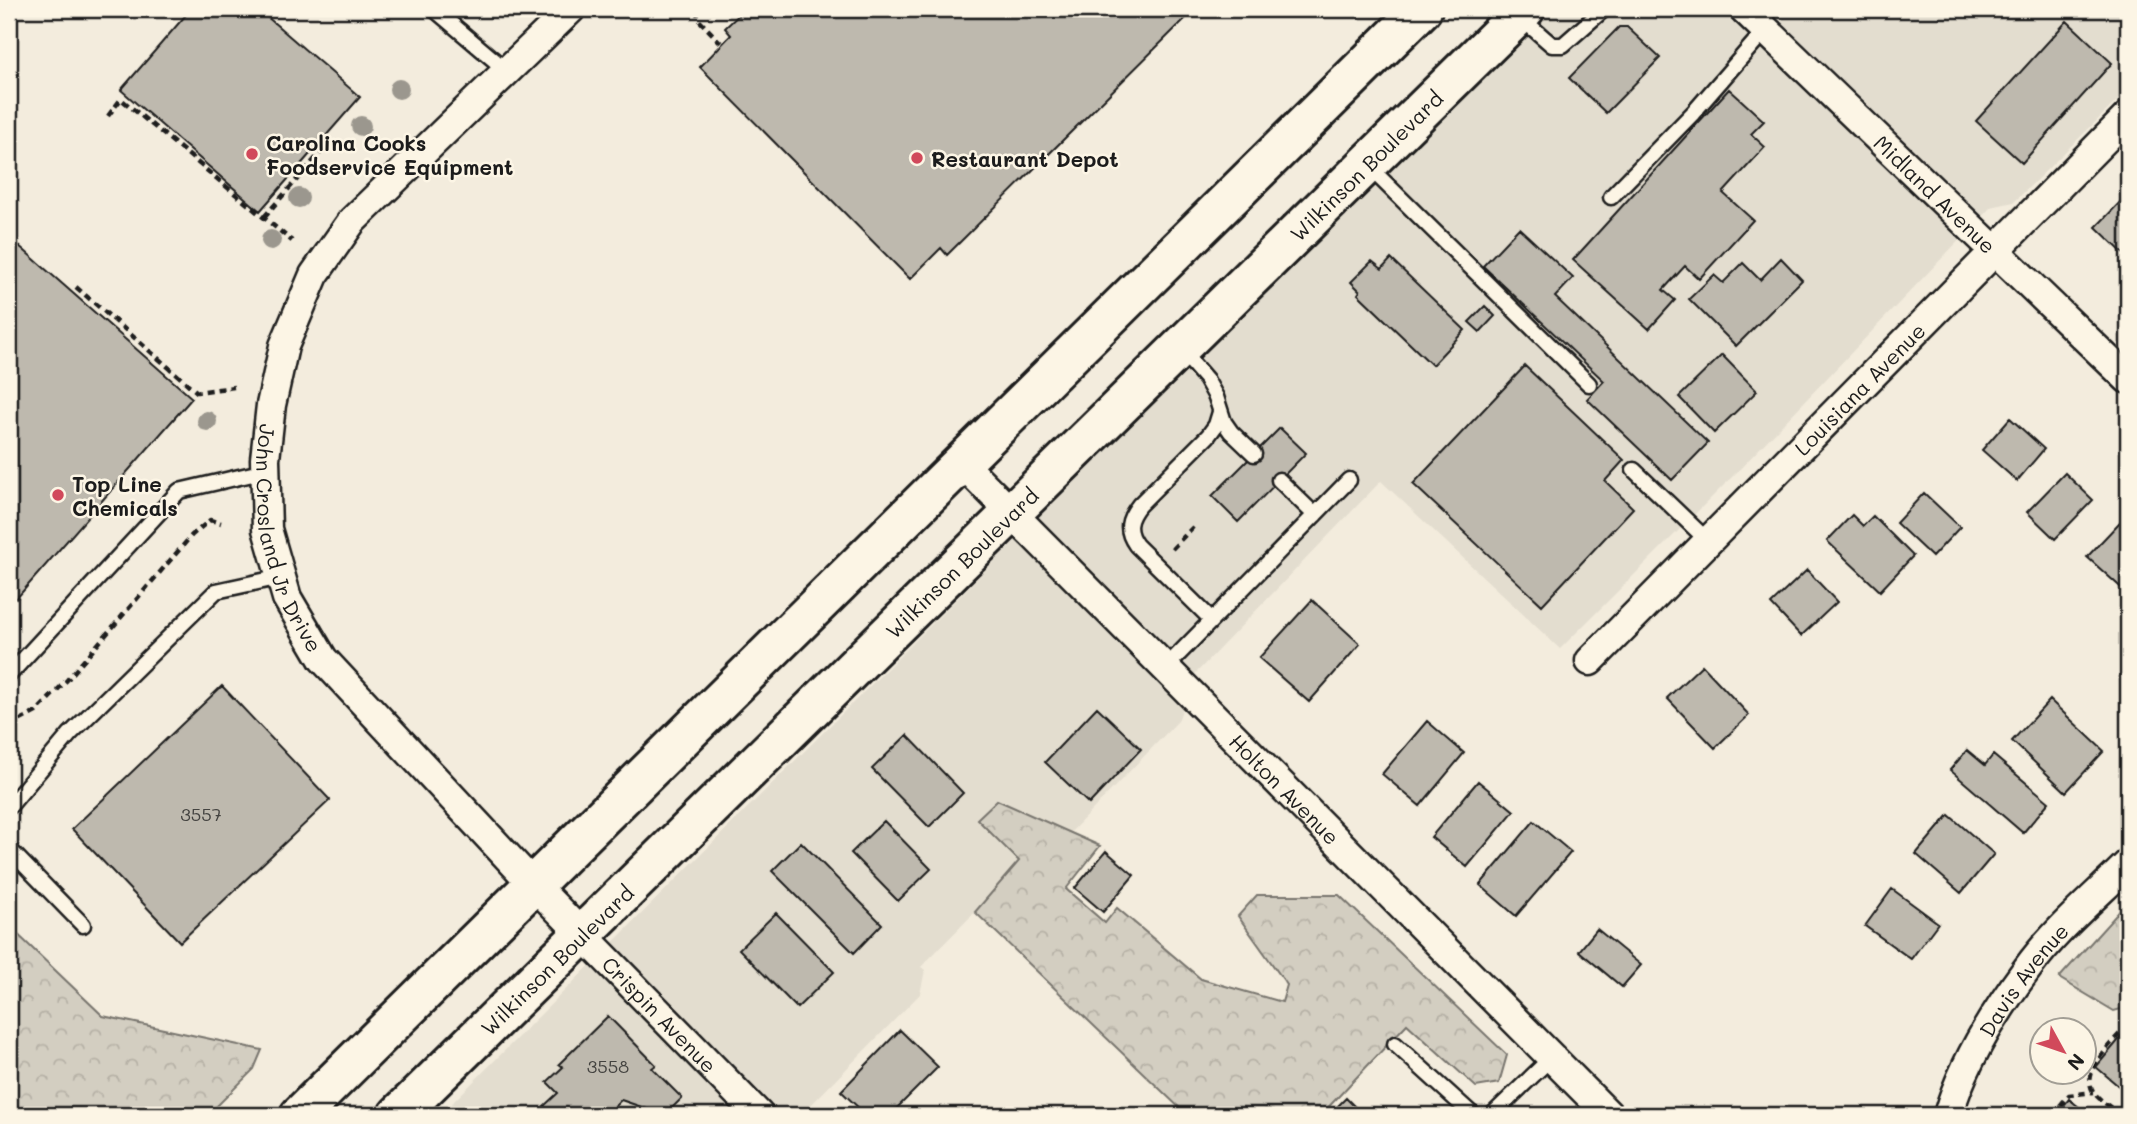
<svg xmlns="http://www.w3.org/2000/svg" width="2137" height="1124" viewBox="0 0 2137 1124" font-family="Mali,sans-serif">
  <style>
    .built { fill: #e3ddcf }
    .forest { fill: url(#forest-crowns); stroke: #78756e; stroke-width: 2 }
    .building { fill: #beb9ae; stroke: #1c1c1c; stroke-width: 2 }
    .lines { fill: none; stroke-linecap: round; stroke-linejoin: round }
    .service-casing { stroke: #1c1c1c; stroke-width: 19 }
    .minor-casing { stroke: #1c1c1c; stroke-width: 33 }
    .primary-casing { stroke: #1c1c1c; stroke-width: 44 }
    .path { stroke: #1c1c1c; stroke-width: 4.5; stroke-dasharray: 7 5; stroke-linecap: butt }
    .service { stroke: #fcf5e5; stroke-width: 14 }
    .minor { stroke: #fcf5e5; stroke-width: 28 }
    .primary { stroke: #fcf5e5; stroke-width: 38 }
    .tree { fill: #9b978e }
    .poi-dot { fill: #d1495b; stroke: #fcf5e5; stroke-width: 2.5 }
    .labels { text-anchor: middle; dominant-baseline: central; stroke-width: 5; stroke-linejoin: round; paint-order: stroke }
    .number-label { font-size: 18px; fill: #444340 }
    .poi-label { font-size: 21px; font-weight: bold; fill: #1c1c1c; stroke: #fcf5e5; text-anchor: start }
    .street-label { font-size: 21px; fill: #1c1c1c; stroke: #fcf5e5 }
  </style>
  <defs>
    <pattern id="forest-crowns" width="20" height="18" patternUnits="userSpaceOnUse" patternTransform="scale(1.75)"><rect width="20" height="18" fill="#d3cec1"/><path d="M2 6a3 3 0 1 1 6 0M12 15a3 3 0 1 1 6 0" fill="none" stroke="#b5b0a5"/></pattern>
  </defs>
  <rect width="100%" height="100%" fill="#f3ecdd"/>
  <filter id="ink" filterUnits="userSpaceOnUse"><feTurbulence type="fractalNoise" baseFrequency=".0143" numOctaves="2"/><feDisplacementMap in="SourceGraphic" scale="14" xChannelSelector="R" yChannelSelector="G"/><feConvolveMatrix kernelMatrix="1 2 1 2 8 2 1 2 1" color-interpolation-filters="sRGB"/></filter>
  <g filter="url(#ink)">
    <path class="built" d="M1548,9H2128V90L2014,202L1991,207L1737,472L1560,649L1381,481L1195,674L1178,721L1070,833L998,800L978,819L1019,861L975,912L921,967L925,970L920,994L804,1112L807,1115H440Z"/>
    <path class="forest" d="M997,800L1100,846L1066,889L1105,923L1117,908L1201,979L1282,1002L1287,985L1238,916L1257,895H1339L1507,1055L1499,1083L1476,1087L1407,1024L1321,1115H1187L975,912L1019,861L977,819Z
      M2126,904L2128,906V1007L2114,1011L2059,978Z
      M9,926L103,1016L262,1050L254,1069L208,1115H9Z"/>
    <path class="building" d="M191,9H258L360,97L260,211L121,90Z
      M745,9H1195L947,255L941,248L910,279L700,67L731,35L725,28Z
      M2067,21L2112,63L2022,163L1976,121Z
      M1619,27H1627L1660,58L1606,113L1569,78Z
      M1729,89L1764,121L1751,134L1765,147L1723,193L1753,220L1699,279L1685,266L1663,290L1675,300L1649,329L1573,260Z
      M2128,194V255L2127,257L2096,227Z
      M1519,228L1573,278L1555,297L1708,443L1672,480L1587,399L1604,381L1483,266Z
      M9,237L192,398L16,599L9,592Z
      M1781,258L1802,280L1736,346L1689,299L1714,275L1723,283L1743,263L1760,280Z
      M1391,259L1465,330L1432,365L1358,294L1360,291L1351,282L1372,261L1382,269Z
      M1485,306L1495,316L1480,332L1469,322Z
      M1722,355L1757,391L1714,433L1679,397Z
      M1525,366L1624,460L1605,481L1633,508L1542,605L1413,484Z
      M2010,418L2044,449L2017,481L1982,450Z
      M1280,428L1306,453L1238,522L1212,496Z
      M2065,473L2093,500L2055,539L2027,512Z
      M1924,493L1960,527L1932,557L1896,523Z
      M1852,515L1863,526L1873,516L1913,556L1880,591L1827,541Z
      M2120,522L2128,530V590L2126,592L2087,557Z
      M1807,570L1837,602L1801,636L1771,604Z
      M1312,600L1360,644L1309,702L1259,658Z
      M1702,665L1749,715L1715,748L1667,698Z
      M222,686L330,800L180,942L72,829Z
      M2050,700L2104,751L2066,792L2012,741Z
      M1097,707L1141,749L1089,804L1045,762Z
      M1427,721L1464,753L1420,806L1382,774Z
      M907,735L963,793L929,827L872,769Z
      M1967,750L1985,765L1993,755L2049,802L2023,833L1950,770Z
      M1478,781L1514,811L1467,867L1431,837Z
      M1949,815L1994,854L1961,893L1916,854Z
      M884,821L931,869L898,901L851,853Z
      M1534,821L1571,852L1516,916L1480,885Z
      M801,842L882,924L854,953L772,871Z
      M1106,851L1134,875L1103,912L1075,888Z
      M1892,889L1938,923L1911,959L1865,926Z
      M776,913L834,972L797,1008L739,949Z
      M1597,929L1641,965L1622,987L1579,951Z
      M608,1016L656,1065L652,1068L682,1098L665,1115L621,1100L610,1111L608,1109L601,1115H553L544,1106L558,1093L547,1082L563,1067L559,1064Z
      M2128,1029V1094L2096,1067Z
      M900,1030L938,1067L890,1115H866L841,1091Z
      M1346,1098L1363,1115H1329Z
      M2069,1099L2089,1115H2056Z"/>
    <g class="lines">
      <defs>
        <path id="service" d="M434,9L507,71
          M1521,18L1552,45H1563L1604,9
          M1367,165L1589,384
          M1611,197L1693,113L1766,29
          M1180,349L1206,379L1216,397L1224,422L1231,432L1254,454
          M1634,470L1709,542
          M1279,480L1315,515
          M1212,620L1136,545C1125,530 1128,519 1139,505L1208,436L1216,425L1220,412
          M1165,668L1349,480
          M9,675L179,491L265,471
          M9,807L70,734L216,591L281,577
          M9,849L83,925
          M1395,1044L1473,1115
          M1492,1115L1551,1058"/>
        <g id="minor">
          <path id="s1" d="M571,9L352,221L314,275L284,346L271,405L265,459L267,529L287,598L323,659L532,883L759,1115"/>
          <path id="s2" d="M1744,9L2128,379"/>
          <path id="s3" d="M961,462L1609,1115"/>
          <path id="s4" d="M1590,661L2128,116"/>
          <path id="s5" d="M1948,1115C1963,1063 1995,1012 2027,969C2055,930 2094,898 2128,864"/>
        </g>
        <g id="primary">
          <path d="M300,1115C672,744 1050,379 1422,9"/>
          <path id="s6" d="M398,1115L1525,9"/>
        </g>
      </defs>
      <use href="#service" class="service-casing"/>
      <use href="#minor" class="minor-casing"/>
      <use href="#primary" class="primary-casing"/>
      <path class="path" d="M696,9L699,20L722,44
        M108,116L121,99L292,241
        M264,217L322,151
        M76,287L197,392L234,387
        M1172,549L1193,527
        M9,726L36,712L67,680L192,535L210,520L221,523
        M2052,1115L2069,1095L2093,1092
        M2120,1115C2112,1108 2102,1102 2095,1094C2077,1073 2115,1040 2128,1025"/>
      <use href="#service" class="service"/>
      <use href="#minor" class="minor"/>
      <use href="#primary" class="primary"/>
    </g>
    <g class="tree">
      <circle cx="399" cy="89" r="10"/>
      <circle cx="361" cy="126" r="10"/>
      <circle cx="299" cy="198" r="10"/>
      <circle cx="271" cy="240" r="10"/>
      <circle cx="207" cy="421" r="10"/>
    </g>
  </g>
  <g class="poi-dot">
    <circle cx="252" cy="154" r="7"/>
    <circle cx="917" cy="158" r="7"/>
    <circle cx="58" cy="495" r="7"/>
  </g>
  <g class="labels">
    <g class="number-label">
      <text x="201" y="814">3557</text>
      <text x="608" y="1066">3558</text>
    </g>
    <g class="poi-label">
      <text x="266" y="142">Carolina Cooks<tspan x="266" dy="24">Foodservice Equipment</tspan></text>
      <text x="931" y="158">Restaurant Depot</text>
      <text x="72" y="483">Top Line<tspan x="72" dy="24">Chemicals</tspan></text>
    </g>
    <g class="street-label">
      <text stroke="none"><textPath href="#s6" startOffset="1356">Wilkinson Boulevard</textPath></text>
      <text stroke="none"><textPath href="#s2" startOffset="266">Midland Avenue</textPath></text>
      <text stroke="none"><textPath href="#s4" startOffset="383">Louisiana Avenue</textPath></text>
      <text stroke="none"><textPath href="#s1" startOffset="646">John Crosland Jr Drive</textPath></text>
      <text stroke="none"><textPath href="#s6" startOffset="789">Wilkinson Boulevard</textPath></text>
      <text stroke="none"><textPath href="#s3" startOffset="460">Holton Avenue</textPath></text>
      <text stroke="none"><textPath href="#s6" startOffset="222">Wilkinson Boulevard</textPath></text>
      <text stroke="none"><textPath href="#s5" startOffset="156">Davis Avenue</textPath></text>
      <text stroke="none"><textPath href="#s1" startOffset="1265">Crispin Avenue</textPath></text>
    </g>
  </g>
  <rect width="2137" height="1124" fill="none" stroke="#fcf5e5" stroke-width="35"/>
  <rect x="18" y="18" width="2102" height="1089" fill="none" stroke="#1c1c1c" stroke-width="2.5" filter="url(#ink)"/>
  <g transform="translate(2063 1051) rotate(130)"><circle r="33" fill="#fcf5e5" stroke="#a29e95" stroke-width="2"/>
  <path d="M0-5L12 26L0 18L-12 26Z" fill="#d1495b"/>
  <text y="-10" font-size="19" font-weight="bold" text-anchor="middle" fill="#1c1c1c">N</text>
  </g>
</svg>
